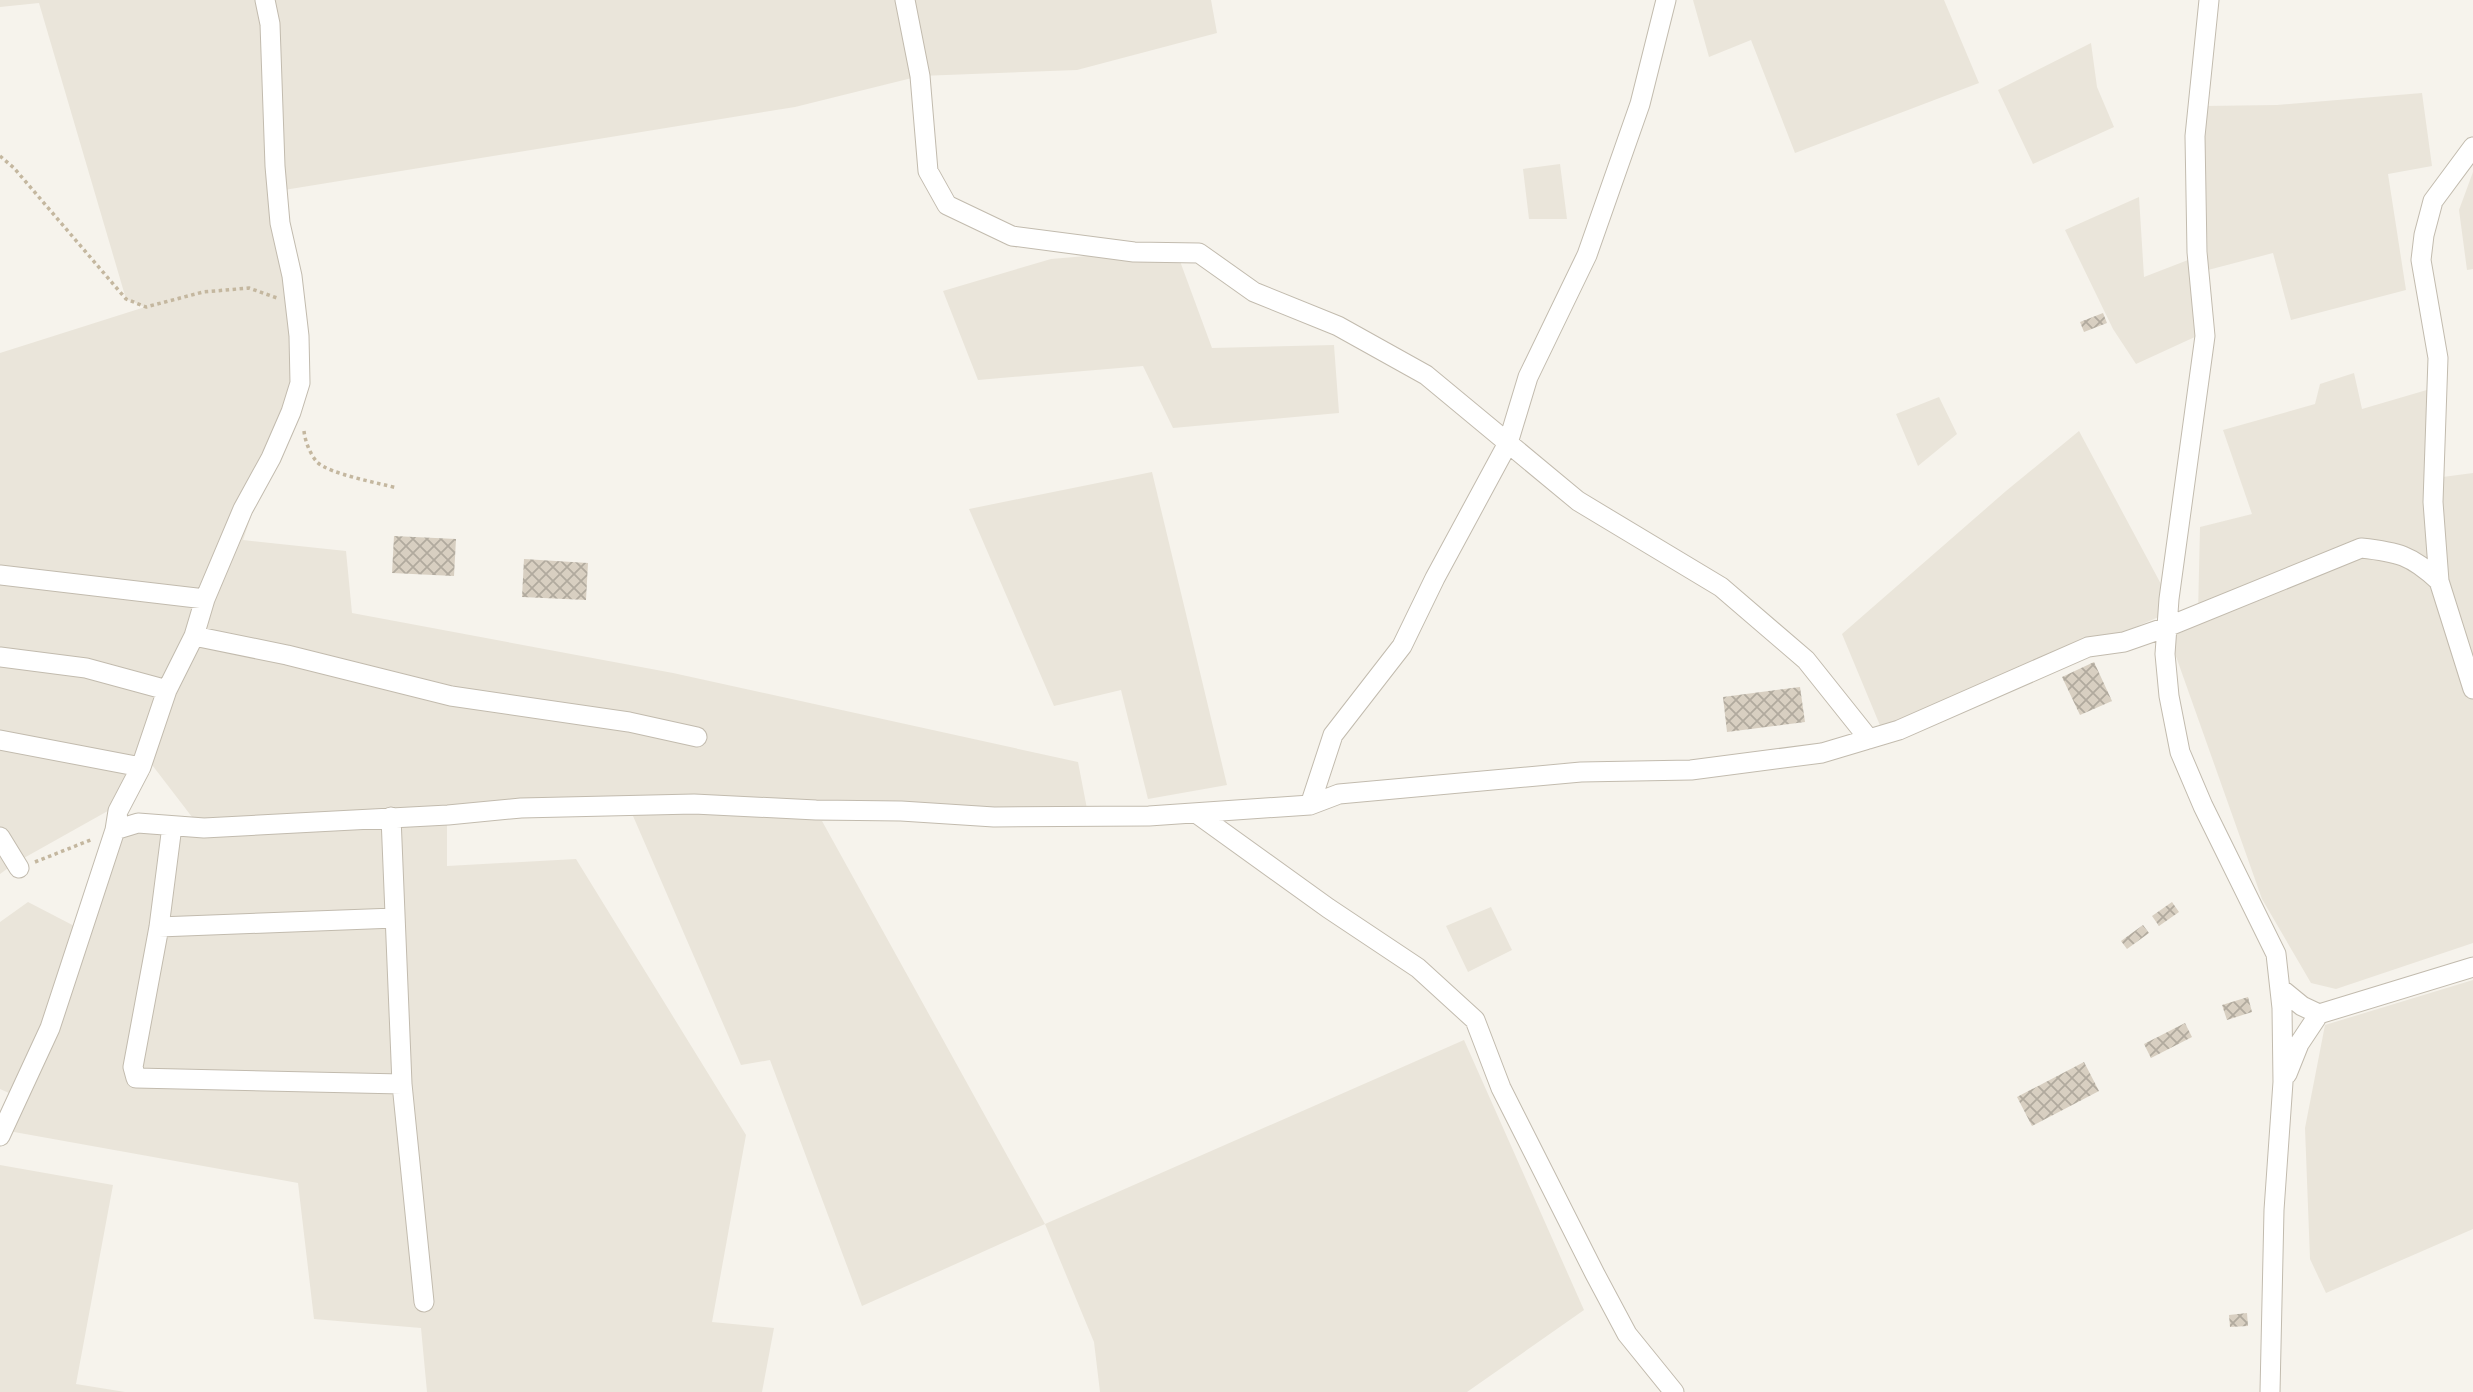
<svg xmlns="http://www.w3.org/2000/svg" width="2473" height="1392" viewBox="0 0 2473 1392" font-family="'Archivo Narrow',sans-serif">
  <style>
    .residential { fill: #eae5da }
    .building { fill: url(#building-cross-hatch) }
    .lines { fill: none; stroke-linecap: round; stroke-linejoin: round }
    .minor-casing { stroke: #c2bbae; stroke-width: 21 }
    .path { stroke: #c4b79f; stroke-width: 3.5; stroke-dasharray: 3.5 3.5; stroke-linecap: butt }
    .minor { stroke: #fff; stroke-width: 19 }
  </style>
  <defs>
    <pattern id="building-cross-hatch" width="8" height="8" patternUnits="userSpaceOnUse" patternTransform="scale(1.75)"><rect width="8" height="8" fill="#d8cfc1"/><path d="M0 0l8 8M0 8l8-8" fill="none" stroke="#b1aa9e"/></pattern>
  </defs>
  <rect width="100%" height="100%" fill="#f6f3ec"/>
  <path class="residential" d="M0,0H1211L1217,33L1077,70L920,76L795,107L278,191L300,383L271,458L243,540L346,551L352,613L673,673L1078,762L1088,814L822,821L1045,1224L1464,1040L1584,1310L1467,1392H1100L1094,1342L1045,1224L862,1306L770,1060L741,1065L630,809L447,813V866L576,859L746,1135L712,1322L774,1328L762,1392H427L421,1328L314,1319L298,1183L3,1130L18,1097L0,1089V922L28,902L82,930L107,832L202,830L146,757L122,803L15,863L0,874V353L145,307L126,299L39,3L0,7Z
    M1693,0H1944L1979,83L1795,153L1751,40L1709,57Z
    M2091,43L2097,87L2114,127L2033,164L1998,90Z
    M2422,93L2432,166L2388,174L2406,290L2291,320L2273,253L2208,270L2204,106L2277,105Z
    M1560,164L1567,219H1529L1523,169Z
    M2473,172V269L2467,270L2459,210Z
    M2139,197L2144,277L2188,260L2197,336L2136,364L2113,329L2065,230Z
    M1134,252L1177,253L1212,348L1334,345L1339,413L1173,428L1143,366L978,380L943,291L1051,259Z
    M2354,373L2362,409L2437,387L2435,478L2473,473V943L2336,989L2311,983L2262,899L2167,631L2198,614L2200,527L2252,514L2223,430L2315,404L2320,384Z
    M1939,397L1957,434L1918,466L1896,414Z
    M2079,431L2169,599L2168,613L1884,735L1842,634L2006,491Z
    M1152,472L1227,785L1148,799L1121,690L1054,706L969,509Z
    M1491,907L1512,950L1468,972L1446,926Z
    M2473,980V1229L2326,1293L2310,1259L2305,1128L2325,1025Z
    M0,1165L113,1185L76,1384L125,1392H0Z"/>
  <path class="building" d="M2103,313L2107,323L2084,332L2080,322Z
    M394,536L456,539L454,576L392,573Z
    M524,559L588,563L586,600L522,597Z
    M2094,662L2112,701L2080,715L2062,677Z
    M1800,687L1805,722L1727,732L1723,697Z
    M2172,902L2179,912L2159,926L2152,916Z
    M2143,925L2149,933L2127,949L2121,941Z
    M2248,997L2252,1012L2227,1020L2222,1005Z
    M2185,1023L2192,1037L2151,1058L2144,1044Z
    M2084,1062L2099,1091L2032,1126L2017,1097Z
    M2247,1313L2248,1326L2230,1327L2229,1315Z"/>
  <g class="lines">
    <defs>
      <path id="minor" d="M905,0L920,76L928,171L947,205L1012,236L1134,252L1199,253L1254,292L1338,326L1426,375L1578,501L1721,587L1806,660L1869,739
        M2209,0L2195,136L2197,252L2205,336L2169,599L2165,654L2169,696L2180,752L2203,806L2276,954L2282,1008L2283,1082L2274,1210L2270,1392
        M2473,147L2433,201L2424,235L2421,260L2438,358L2433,502L2439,581L2473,689
        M0,575L205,599
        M194,636L287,655L451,696L629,722L697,737
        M0,657L86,668L167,690
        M0,740L141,767
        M1310,805L1333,735L1402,646L1435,578L1508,443L1528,377L1587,255L1640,104L1666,0
        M1196,813L1328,908L1418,968L1475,1020L1501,1088L1595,1274L1627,1334L1674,1392
        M172,826L159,927L133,1067L136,1078L402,1084L391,817
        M115,830L138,823L204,828L448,815L521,808L694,804L816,810L901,811L994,817L1149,816L1310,805L1339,794L1581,772L1691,770L1822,753L1899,730L2088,647L2124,642L2167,627L2361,548C2398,552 2411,555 2439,581
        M0,837L19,868
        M159,927L395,918
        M2280,988L2302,1006L2319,1014
        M2287,1074L2299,1044L2319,1014L2473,967
        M402,1084L424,1302
        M0,1136L50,1028L115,830L118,811L141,767L167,690L194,636L205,599L243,509L271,458L291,412L300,383L299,336L292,276L280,223L275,166L270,24L265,0"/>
    </defs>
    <use href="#minor" class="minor-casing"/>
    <path class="path" d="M0,156L14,168L126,299L146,307L203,292L249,288L277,298
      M304,431C305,441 310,454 317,462C329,474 379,483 397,488
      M35,862L93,839"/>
    <use href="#minor" class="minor"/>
  </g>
</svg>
